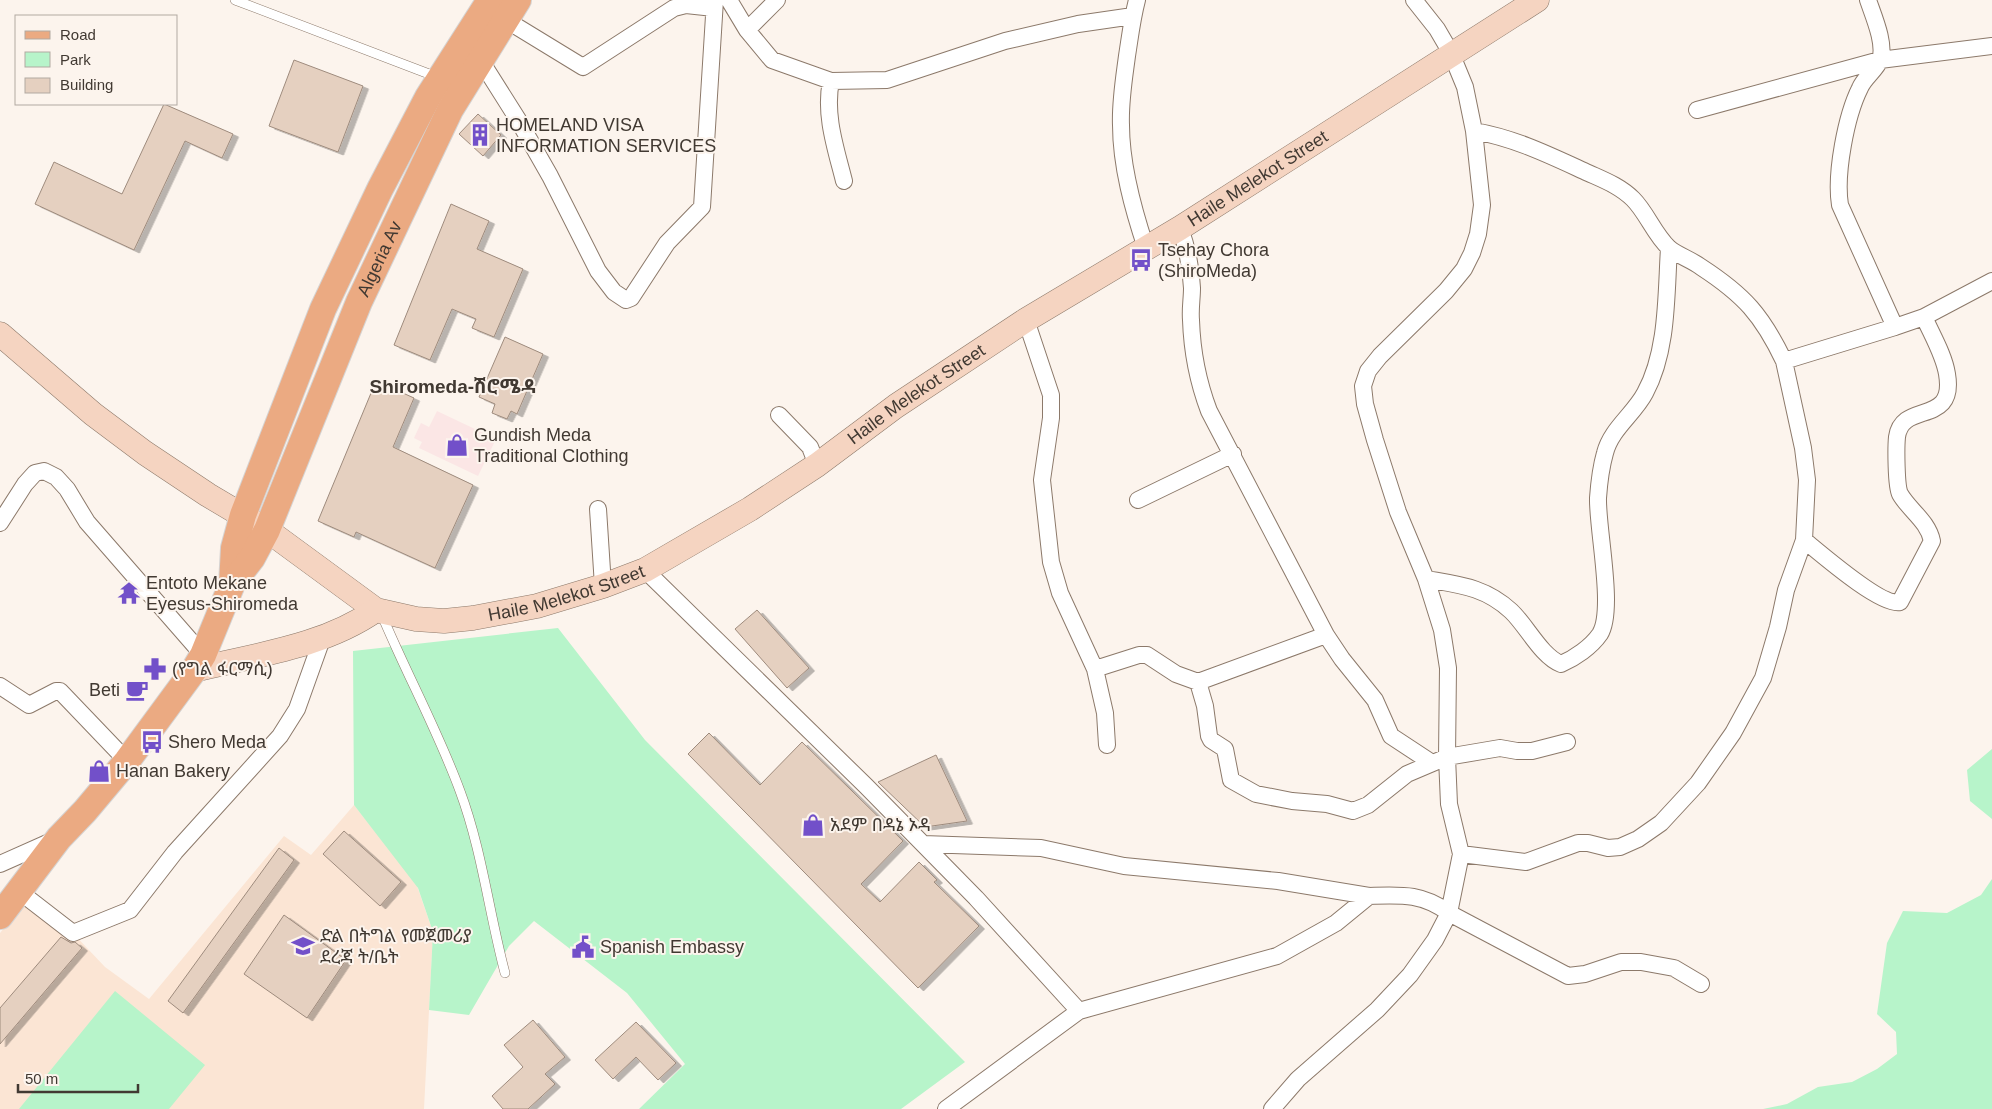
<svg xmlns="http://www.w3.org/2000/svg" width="1992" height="1109" viewBox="0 0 1992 1109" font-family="Arial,'Noto Sans Ethiopic',sans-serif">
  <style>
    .commercial { fill: #fbe6e5 }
    .built { fill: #fbe5d4 }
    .green { fill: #b7f4ca }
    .building { fill: #e5d0c0; stroke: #9e8b7d; filter: url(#shadow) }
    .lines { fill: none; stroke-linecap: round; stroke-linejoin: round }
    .lane-casing { stroke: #8c796a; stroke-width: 10 }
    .street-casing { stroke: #8c796a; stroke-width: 18 }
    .secondary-casing { stroke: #8c796a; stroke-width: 25 }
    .primary-casing { stroke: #d5d3d2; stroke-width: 28 }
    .lane { stroke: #fff; stroke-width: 9 }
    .street { stroke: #fff; stroke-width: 16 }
    .secondary { stroke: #f5d4c1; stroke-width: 24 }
    .primary { stroke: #ebaa82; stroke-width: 26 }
    .labels { text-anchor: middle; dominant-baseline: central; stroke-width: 4; stroke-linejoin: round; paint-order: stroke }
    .poi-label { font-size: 18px; fill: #413932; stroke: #fcf4ed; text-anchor: start }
    .street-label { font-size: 18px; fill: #413932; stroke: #fcf4ed }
    .neighbourhood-label { font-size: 19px; font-weight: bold; fill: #413932; stroke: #fcf4ed }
  </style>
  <defs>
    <filter id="shadow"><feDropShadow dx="5.5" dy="3" stdDeviation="0" flood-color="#0004"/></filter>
  </defs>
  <rect width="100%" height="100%" fill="#fcf4ed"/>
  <path class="commercial" d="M437,411L496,439L478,476L419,448L422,442L414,438L421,423L429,427Z"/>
  <path class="built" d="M354,805L416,883L433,932L424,1109H0V933L34,892L105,967L149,999L284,836L311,855Z"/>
  <path class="green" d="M558,628L645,740L965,1062L901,1109H639L685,1064L627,993L534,921L509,946L469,1015L429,1010L433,932L418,888L354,805L353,651Z
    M1992,749V819L1970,801L1967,770Z
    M1992,879V1109H1763L1787,1104L1818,1087L1852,1082L1877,1069L1897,1054L1896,1032L1877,1014L1887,943L1903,911L1947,913L1981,895Z
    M115,991L205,1065L169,1109H19Z"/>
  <path class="building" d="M294,60L363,86L338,152L269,126Z
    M164,104L233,134L222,158L185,141L134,250L35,204L54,162L122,194Z
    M478,114L501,135L483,156L459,134Z
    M451,204L489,221L477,249L523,269L494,337L472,328L476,319L452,309L430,360L394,345Z
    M505,337L543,354L517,414L511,411L507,419L492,413L495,404L479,397Z
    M376,381L414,398L393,447L473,485L435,568L356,532L354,537L318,521Z
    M757,610L809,668L787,688L735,629Z
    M709,733L760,785L802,742L903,841L861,884L880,902L919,862L937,880L934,882L979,926L918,988L688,754Z
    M936,755L967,821L925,827L878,782Z
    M344,831L401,882L380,906L323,854Z
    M279,848L294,860L183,1013L168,1001Z
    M284,915L346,960L307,1018L244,974Z
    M61,937L71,943L75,942L82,948L0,1044V1008Z
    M533,1020L565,1057L545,1074L555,1084L528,1109H503L492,1096L523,1067L504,1045Z
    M636,1022L676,1063L658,1080L636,1057L613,1079L595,1060Z"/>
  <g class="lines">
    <defs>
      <path id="lane" d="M235,0L437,77
        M381,613C406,673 438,731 460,791C482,850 489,913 505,973"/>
      <path id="street" d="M729,0L747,30L772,60L831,81L887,80L1005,41L1078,24L1133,16
        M1137,0C1132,19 1130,37 1127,56C1124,79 1120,102 1121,125C1121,166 1133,209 1146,248
        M1868,0C1873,15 1886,44 1880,60C1876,70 1864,78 1860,88C1846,116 1835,174 1840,205L1895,327L1924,317L1992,281
        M506,20L583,67L674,8L686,5L714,8
        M747,30L777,0
        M481,61L517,118L550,176L598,271L614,292L626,300L631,298L667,243L702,207L715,0
        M831,81C824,115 836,149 844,181
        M1697,110L1880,60L1992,46
        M1474,131C1514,138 1547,154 1584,171C1601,179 1619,185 1633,199C1647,213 1654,234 1669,248C1677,255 1692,260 1701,267C1744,295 1762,315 1784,361L1895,327
        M1180,228C1187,247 1191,267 1192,288C1192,299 1190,309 1191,320C1192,351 1198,382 1209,411L1326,635L1198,682L1205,706L1209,736L1211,740L1225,749L1231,780L1256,794L1292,801L1327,804L1353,811L1368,805L1407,774L1447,757L1500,748L1517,751H1532L1567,742
        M1026,320L1051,395V418L1042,480L1051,562L1060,593L1095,669L1139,655H1147L1176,674L1198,682
        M779,415L810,447L817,465
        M1138,500L1233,454
        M598,509L603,586
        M0,523L25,484L35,473L44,471L56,477L67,489L87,522L203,655
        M1804,540C1820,553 1882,607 1900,602L1932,541C1928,521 1909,510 1900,494C1896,486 1896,447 1897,437C1902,400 1956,427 1947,374C1944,355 1932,335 1924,317
        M645,570L866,786L976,898L1079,1011
        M1426,579C1460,585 1485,587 1511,611C1527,626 1541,656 1561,664C1575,658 1591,647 1600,634C1615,610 1597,528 1598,498C1599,484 1601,467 1605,453C1611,429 1634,414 1645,393C1668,351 1666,295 1669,248
        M1326,635L1342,659L1375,700L1391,736L1432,763
        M1095,669L1105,713L1107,745
        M0,686L29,705L56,691H60L127,761
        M923,844L1041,848L1124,866L1278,881L1369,896
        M1461,854L1526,862L1578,843H1588L1608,848L1620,847L1638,839L1661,823L1698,783L1733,733L1763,678L1778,627L1786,590L1804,540L1807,480L1803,448L1784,361
        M0,864L54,840
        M20,892L73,933L130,910L175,852L280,736L297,709L322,639
        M946,1109L1079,1011L1277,956L1336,923L1369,896C1401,895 1422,893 1449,913L1568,976L1585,974L1621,962H1641L1674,968L1701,984
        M1272,1109L1298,1079L1377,1010L1410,975L1435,940L1449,913L1461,854L1449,804L1447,757L1448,668L1442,630L1426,579L1398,512L1375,440L1365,404L1363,386L1368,371L1380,356L1446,291L1464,269L1472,253L1478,234L1482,205L1474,131L1465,87L1451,53L1437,29L1414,0"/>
      <g id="secondary">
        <path id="s1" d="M0,334L93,414L145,453L208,495L267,530L376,610L416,619L444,621L473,618L537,606L603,586L645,570L750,509L817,465L896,406L1026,320L1180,228L1537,0"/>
        <path d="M194,670C255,655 323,647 376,610"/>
      </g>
      <g id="primary">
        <path d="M232,584L234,548L243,515L323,309L380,189L428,97L490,0"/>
        <path id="s2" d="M0,916L59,838L85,811L127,761L194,670L203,655L232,584L252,558L267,530L359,302L450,110L518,0"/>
      </g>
    </defs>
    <use href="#lane" class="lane-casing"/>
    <use href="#street" class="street-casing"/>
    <use href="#secondary" class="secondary-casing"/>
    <use href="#primary" class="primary-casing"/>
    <use href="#lane" class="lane"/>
    <use href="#street" class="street"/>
    <use href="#secondary" class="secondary"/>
    <use href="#primary" class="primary"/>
  </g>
  <defs>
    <symbol id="building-bare" viewBox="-9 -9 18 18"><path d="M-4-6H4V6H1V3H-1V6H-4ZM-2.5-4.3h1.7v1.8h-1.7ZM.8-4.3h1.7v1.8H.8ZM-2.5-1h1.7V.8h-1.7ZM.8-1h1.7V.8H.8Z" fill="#7250c9" stroke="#fcf4ed" stroke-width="2.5" paint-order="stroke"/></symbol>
    <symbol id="bus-bare" viewBox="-9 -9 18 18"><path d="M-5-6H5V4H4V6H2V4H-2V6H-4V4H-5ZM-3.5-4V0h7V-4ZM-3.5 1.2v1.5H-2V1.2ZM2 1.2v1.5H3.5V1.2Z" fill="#7250c9" stroke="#fcf4ed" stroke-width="2.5" paint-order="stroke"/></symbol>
    <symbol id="shop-bare" viewBox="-9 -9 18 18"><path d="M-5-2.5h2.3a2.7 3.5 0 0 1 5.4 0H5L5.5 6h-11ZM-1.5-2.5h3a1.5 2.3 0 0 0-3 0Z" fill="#7250c9" stroke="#fcf4ed" stroke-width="2.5" paint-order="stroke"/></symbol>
    <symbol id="temple-bare" viewBox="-9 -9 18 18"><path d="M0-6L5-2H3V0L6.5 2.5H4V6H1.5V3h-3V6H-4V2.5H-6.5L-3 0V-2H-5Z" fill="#7250c9" stroke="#fcf4ed" stroke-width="2.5" paint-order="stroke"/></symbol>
    <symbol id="pharmacy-bare" viewBox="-9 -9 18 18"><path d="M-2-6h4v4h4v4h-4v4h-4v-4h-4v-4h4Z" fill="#7250c9" stroke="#fcf4ed" stroke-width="2.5" paint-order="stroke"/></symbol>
    <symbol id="cafe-bare" viewBox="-9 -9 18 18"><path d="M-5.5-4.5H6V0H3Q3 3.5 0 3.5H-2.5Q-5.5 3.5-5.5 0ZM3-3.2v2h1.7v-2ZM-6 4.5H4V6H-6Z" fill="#7250c9" stroke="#fcf4ed" stroke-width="2.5" paint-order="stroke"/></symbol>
    <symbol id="school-bare" viewBox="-9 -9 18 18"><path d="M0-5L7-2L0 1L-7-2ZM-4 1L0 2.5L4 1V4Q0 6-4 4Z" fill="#7250c9" stroke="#fcf4ed" stroke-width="2.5" paint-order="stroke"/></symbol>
    <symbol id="civic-bare" viewBox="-9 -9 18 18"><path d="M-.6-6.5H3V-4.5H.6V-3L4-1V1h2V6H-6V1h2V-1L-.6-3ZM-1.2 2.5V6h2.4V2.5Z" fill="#7250c9" stroke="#fcf4ed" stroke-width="2.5" paint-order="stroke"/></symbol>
  </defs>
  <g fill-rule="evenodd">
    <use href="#building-bare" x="464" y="119" width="32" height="32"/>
    <use href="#bus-bare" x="1125" y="244" width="32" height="32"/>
    <use href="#shop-bare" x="441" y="429" width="32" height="32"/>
    <use href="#temple-bare" x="113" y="577" width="32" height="32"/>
    <use href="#pharmacy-bare" x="139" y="653" width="32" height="32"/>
    <use href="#cafe-bare" x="121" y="674" width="32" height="32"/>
    <use href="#bus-bare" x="136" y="726" width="32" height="32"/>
    <use href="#shop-bare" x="83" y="755" width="32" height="32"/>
    <use href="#shop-bare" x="797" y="809" width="32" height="32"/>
    <use href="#school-bare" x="287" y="930" width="32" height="32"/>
    <use href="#civic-bare" x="567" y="931" width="32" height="32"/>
  </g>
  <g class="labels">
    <g class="poi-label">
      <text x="496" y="125">HOMELAND VISA<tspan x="496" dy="21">INFORMATION SERVICES</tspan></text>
      <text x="1158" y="250">Tsehay Chora<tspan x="1158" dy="21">(ShiroMeda)</tspan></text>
      <text x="474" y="435">Gundish Meda<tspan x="474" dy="21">Traditional Clothing</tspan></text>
      <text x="146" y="583">Entoto Mekane<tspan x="146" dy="21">Eyesus-Shiromeda</tspan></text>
      <text x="172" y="669">(የግል ፋርማሲ)</text>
      <text x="120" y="690" text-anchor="end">Beti</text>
      <text x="168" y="742">Shero Meda</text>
      <text x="116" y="771">Hanan Bakery</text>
      <text x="830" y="825">አደም በዳኔ ኦዳ</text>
      <text x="320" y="936">ድል በትግል የመጀመሪያ<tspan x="320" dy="21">ደረጃ ት/ቤት</tspan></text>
      <text x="600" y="947">Spanish Embassy</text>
    </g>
    <g class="street-label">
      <text stroke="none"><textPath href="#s1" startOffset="1472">Haile Melekot Street</textPath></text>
      <text stroke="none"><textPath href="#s2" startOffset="766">Algeria Av</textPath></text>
      <text stroke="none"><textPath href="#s1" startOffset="1068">Haile Melekot Street</textPath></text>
      <text stroke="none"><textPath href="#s1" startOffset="662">Haile Melekot Street</textPath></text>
    </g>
    <g class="neighbourhood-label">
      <text x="453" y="386">Shiromeda-ሽሮሜዳ</text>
    </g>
  </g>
  <rect x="15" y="15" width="162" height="90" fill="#fcf4ed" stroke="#b1a9a2"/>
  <rect x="25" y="31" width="25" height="8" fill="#ebaa82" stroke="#b1a9a2"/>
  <text x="60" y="40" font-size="15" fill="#413932">Road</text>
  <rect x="25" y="52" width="25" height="15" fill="#b7f4ca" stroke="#b1a9a2"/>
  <text x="60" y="65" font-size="15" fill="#413932">Park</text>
  <rect x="25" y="78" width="25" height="15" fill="#e5d0c0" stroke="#b1a9a2"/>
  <text x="60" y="90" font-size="15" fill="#413932">Building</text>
  <path d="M18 1084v8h120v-8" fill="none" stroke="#413932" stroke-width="2.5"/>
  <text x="25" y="1084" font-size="15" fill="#413932" stroke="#fcf4ed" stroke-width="4" paint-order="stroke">50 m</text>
</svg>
